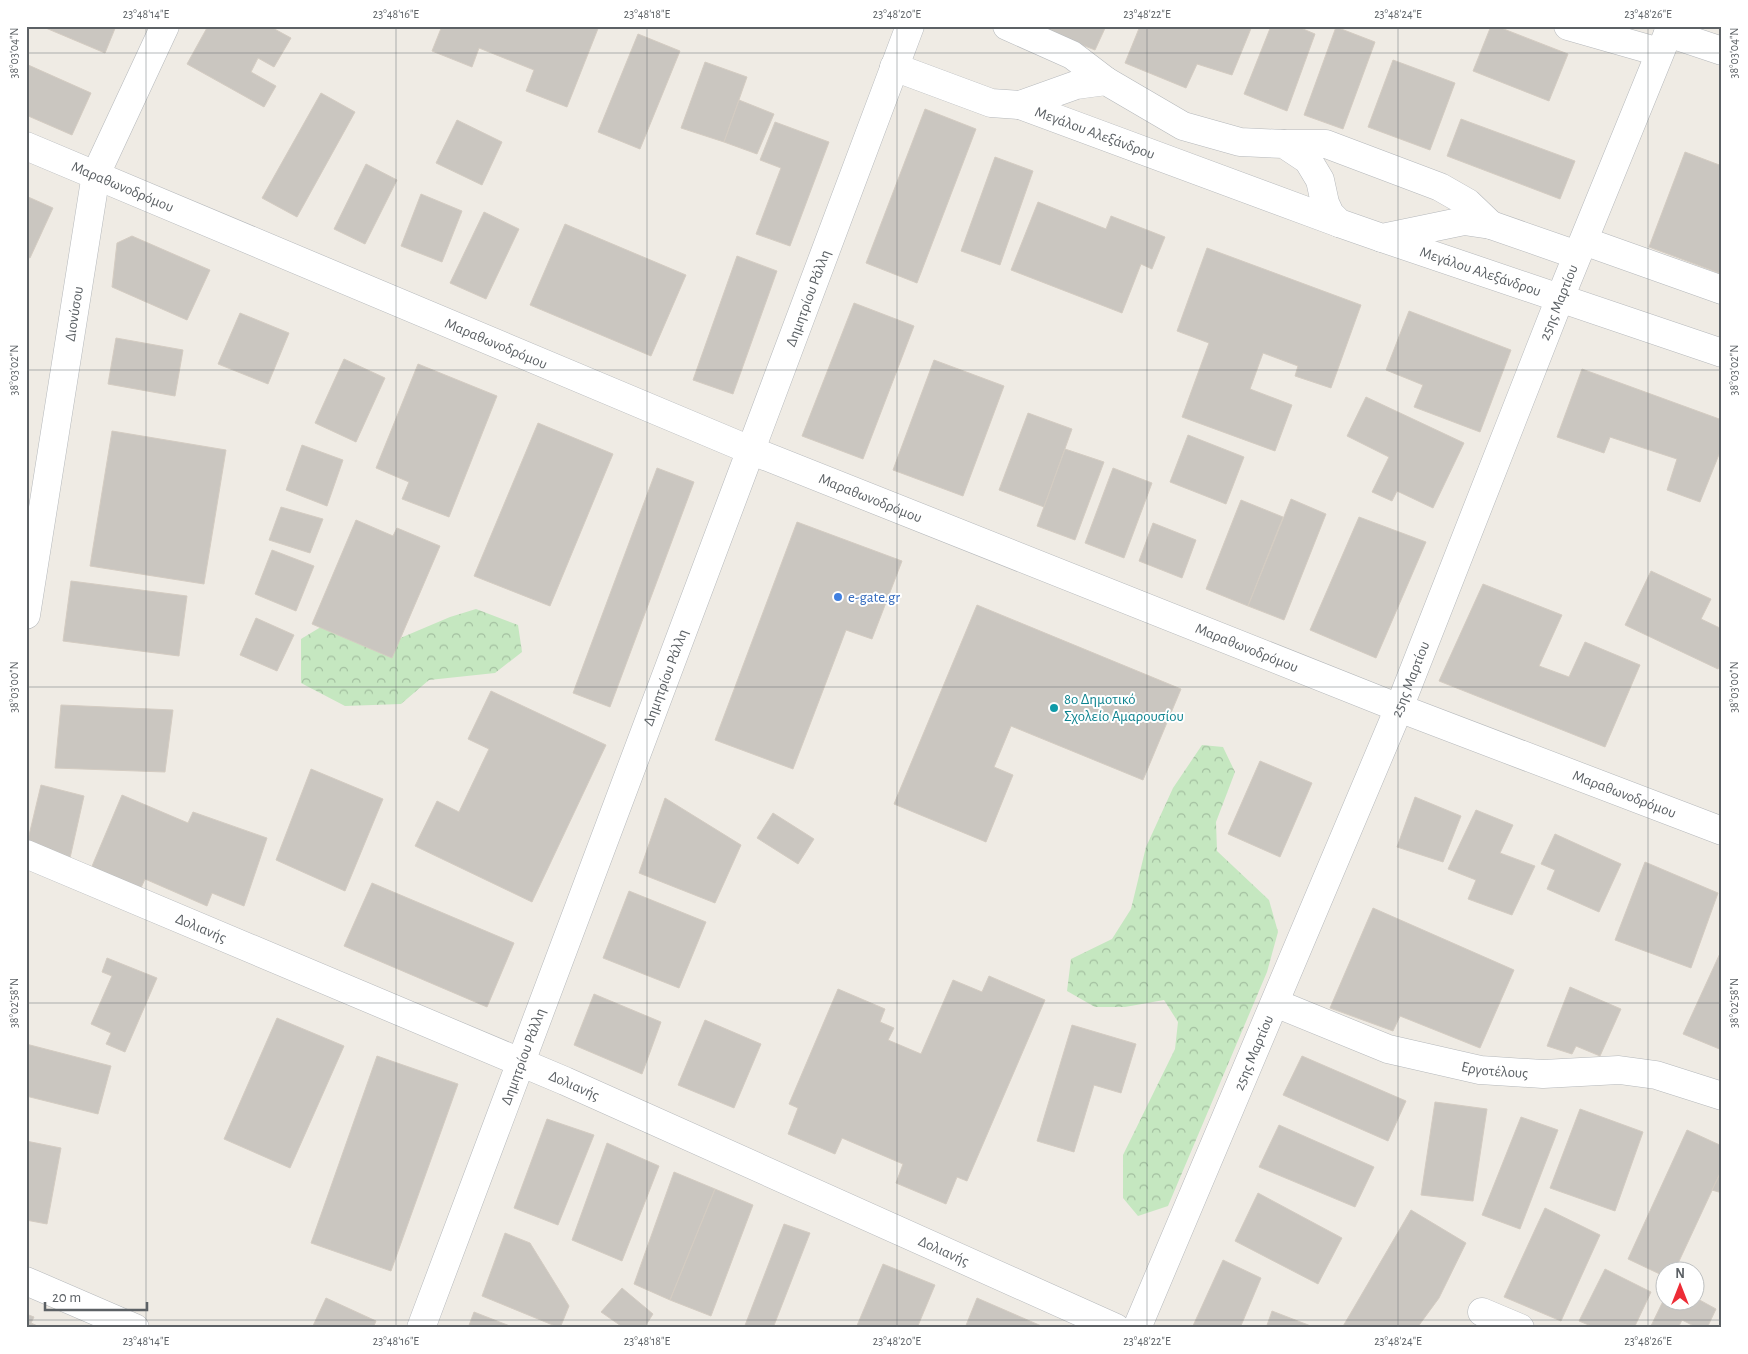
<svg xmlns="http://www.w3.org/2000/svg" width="1748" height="1354" viewBox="0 0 1748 1354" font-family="'Alegreya Sans',sans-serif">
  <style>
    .forest { fill: url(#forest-crowns) }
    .building { fill: #cac6c0; stroke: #d4ccc2 }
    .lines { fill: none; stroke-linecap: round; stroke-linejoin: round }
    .minor-casing { stroke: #b5b8bb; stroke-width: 29 }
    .minor { stroke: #fff; stroke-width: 28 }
    .ticks { fill: none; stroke: #5c6165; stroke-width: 1; stroke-opacity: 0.45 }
    .shop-dot { fill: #3f7fe0; stroke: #fff; stroke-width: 2 }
    .culture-dot { fill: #0f9aa8; stroke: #fff; stroke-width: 2 }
    .labels { text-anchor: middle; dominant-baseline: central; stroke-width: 4; stroke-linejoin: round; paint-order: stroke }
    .street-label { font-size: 15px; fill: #5c6165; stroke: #fff }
    .shop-label { font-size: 15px; fill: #366cbe; stroke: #fff; text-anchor: start }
    .culture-label { font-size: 15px; fill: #0d838f; stroke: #fff; text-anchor: start }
    .neatline { fill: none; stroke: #5c6165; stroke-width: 2 }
    .ticks-label { font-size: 12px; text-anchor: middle; fill: #5c6165 }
  </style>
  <defs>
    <pattern id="forest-crowns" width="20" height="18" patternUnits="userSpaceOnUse" patternTransform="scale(1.25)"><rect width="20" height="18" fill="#c5e7c0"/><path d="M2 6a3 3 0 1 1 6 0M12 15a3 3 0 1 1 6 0" fill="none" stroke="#a3bfa0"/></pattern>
  </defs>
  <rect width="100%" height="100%" fill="#efebe4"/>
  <path class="forest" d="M476,609L518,625L522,652L495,673L429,680L401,704L345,706L301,683V639L329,622L391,642L450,617Z
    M1202,745L1223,747L1235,772L1216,822L1217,851L1269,900L1278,932L1267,972L1168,1206L1138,1216L1123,1198V1155L1175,1049L1178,1022L1164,1000L1125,1007H1095L1067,991L1071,959L1112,939L1131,909L1146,847L1173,788Z"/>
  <path class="building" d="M41,26H116L105,53Z
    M208,26H269L291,38L274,67L258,58L251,72L276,86L264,107L187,64Z
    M442,26H599L567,107L526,91L534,70L479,48L472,67L432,51Z
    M1046,26H1106L1095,50L1044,30Z
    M1140,26H1252L1232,75L1197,64L1186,88L1125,63Z
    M1271,26H1296L1315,34L1287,111L1244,94Z
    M1491,26H1496L1568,54L1549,101L1473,71Z
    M1336,27L1375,42L1343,129L1304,115Z
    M638,34L680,51L640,149L598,132Z
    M1393,60L1455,83L1430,150L1368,127Z
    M705,62L747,77L724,142L681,128Z
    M26,64L91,93L72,135L26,115Z
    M321,93L355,112L297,217L262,198Z
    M739,100L774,114L757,154L724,142Z
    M925,109L976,129L917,283L866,263Z
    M1461,119L1575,161L1560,199L1447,156Z
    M457,120L502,142L482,185L436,163Z
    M775,122L829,142L790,246L756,234L781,168L760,160Z
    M1685,152L1722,166V274L1649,247Z
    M995,157L1033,171L1000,265L961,251Z
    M366,164L397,180L365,244L334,229Z
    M421,194L462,211L442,262L401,246Z
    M26,196L53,208L30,258L26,256Z
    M1038,202L1106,229L1111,216L1165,237L1152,269L1141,264L1122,313L1011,270Z
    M484,212L519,229L486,299L450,283Z
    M565,224L686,275L651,356L530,305Z
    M132,236L210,270L187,320L112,287L117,243Z
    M1207,248L1361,305L1331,388L1295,376L1298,366L1263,353L1250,389L1292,405L1275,451L1182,417L1209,343L1177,331Z
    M737,256L777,271L733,394L693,380Z
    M854,303L914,326L863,459L802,436Z
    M1409,311L1511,350L1480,432L1414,407L1423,385L1386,370Z
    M240,313L289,333L268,384L218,364Z
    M116,338L183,350L175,396L108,384Z
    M344,359L385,378L356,442L315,423Z
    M934,360L1004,386L963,496L893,470Z
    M418,364L497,396L449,517L402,499L409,482L376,468Z
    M1582,369L1722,420V447L1700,502L1667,490L1677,459L1610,437L1604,453L1557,437Z
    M1366,397L1464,443L1433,508L1397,491L1392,501L1372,492L1389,457L1347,436Z
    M1028,413L1072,429L1044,507L999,490Z
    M538,423L613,454L550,606L474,576Z
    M112,431L226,450L204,584L90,566Z
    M1188,435L1244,457L1226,504L1170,482Z
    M302,445L343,460L327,506L286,490Z
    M1065,449L1104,462L1075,540L1037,526Z
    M657,468L694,482L610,707L573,693Z
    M1113,468L1152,483L1124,558L1085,543Z
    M1291,499L1326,514L1284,620L1248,606Z
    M1241,500L1283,517L1248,606L1206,589Z
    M281,507L323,519L310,553L269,540Z
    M1359,517L1426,542L1376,658L1310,630Z
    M356,520L393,536L397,528L440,546L392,658L312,624Z
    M797,522L902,561L872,639L846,630L793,769L715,740Z
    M1153,523L1196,540L1182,578L1139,561Z
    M272,550L314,566L296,611L255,594Z
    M1651,571L1711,599L1701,619L1722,629V661L1718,669L1625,625Z
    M71,581L187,596L179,656L63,641Z
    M1483,584L1562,615L1539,666L1569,677L1585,642L1640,665L1605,747L1439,681Z
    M977,605L1181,689L1143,780L1011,726L994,767L1013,775L986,842L894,804Z
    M256,618L294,635L277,671L240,655Z
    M491,691L606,745L532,902L415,846L437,801L459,812L489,749L468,739Z
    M61,705L173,710L165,772L55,768Z
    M1260,761L1312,783L1280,857L1228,834Z
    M311,769L383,799L345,891L276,860Z
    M41,785L84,796L70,858L26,848Z
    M122,795L188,823L193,812L267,838L244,906L212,893L207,906L145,879L140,890L90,871Z
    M1415,797L1461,816L1443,862L1397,847Z
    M665,798L741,845L715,903L639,873Z
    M1476,810L1513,825L1500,853L1535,866L1512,915L1468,899L1476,880L1448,869Z
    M773,813L814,839L798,864L757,838Z
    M1555,834L1621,864L1599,912L1547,889L1555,870L1541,864Z
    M1645,862L1718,893L1691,968L1615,940Z
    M372,883L514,943L487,1007L344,946Z
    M629,891L706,922L679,988L603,958Z
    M1373,908L1514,970L1480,1048L1400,1016L1393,1031L1330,1008Z
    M1722,949V1050L1683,1034Z
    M107,958L157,978L125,1052L106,1044L111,1033L91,1024L112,976L102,972Z
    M989,976L1045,1000L967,1181L957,1177L946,1204L896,1183L903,1164L842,1138L835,1154L788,1134L798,1108L789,1104L838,989L885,1009L880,1022L894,1028L888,1040L921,1054L953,980L982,992Z
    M1570,987L1621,1009L1600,1056L1576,1046L1572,1054L1547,1046Z
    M594,994L661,1022L642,1074L574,1045Z
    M277,1018L344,1046L290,1168L224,1139Z
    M705,1020L761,1044L734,1108L678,1085Z
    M1072,1025L1136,1044L1121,1093L1094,1085L1074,1152L1037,1141Z
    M26,1044L111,1066L98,1114L26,1096Z
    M377,1056L458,1084L391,1271L311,1243Z
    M1302,1056L1406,1101L1388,1141L1283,1095Z
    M1435,1102L1487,1109L1473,1201L1421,1195Z
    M1580,1109L1643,1132L1615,1211L1550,1188Z
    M1521,1117L1558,1130L1520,1229L1482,1215Z
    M547,1119L594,1135L558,1225L514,1208Z
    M1279,1125L1374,1167L1355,1207L1259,1167Z
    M1687,1130L1722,1146V1169L1674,1272H1666V1277L1628,1259Z
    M26,1141L61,1148L47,1224L26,1220Z
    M607,1143L659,1166L622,1261L572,1240Z
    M1722,1169V1193L1712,1190Z
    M674,1172L715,1189L670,1300L634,1284Z
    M715,1189L753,1205L711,1316L670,1300Z
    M1258,1193L1342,1238L1318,1284L1235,1241Z
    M1545,1208L1600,1235L1561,1321L1504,1297Z
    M1411,1210L1466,1243L1439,1298L1417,1328H1342Z
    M784,1224L810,1233L773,1328H744Z
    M505,1233L530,1243L569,1306L560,1328L482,1296Z
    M1223,1260L1261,1278L1240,1328H1192Z
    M883,1264L935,1285L917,1328H856Z
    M1605,1269L1651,1292L1634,1328H1596L1579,1321Z
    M622,1288L653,1314L644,1328H624L601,1312Z
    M1666,1295V1302H1696V1298L1716,1309L1707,1328H1698L1682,1320L1678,1328H1650Z
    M326,1298L376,1321L373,1328H312Z
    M977,1298L1046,1328H965Z
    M1272,1311L1316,1328H1266Z
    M474,1312L515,1328H468Z
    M26,1314L34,1317L31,1323L42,1328H26Z"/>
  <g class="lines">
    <defs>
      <g id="minor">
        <path d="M1007,26L1072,55L1106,81"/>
        <path d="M1568,26L1659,52"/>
        <path d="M1668,33L1722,51"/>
        <path d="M894,67L991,103L1020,105L1076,85L1106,81L1183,126L1240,142L1284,144L1308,160L1320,180L1325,203L1330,214L1339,223L1382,238L1464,221L1491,225L1577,255"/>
        <path id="s1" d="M1020,105L1339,223"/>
        <path d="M1284,144H1326L1440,187L1468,203L1491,225"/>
        <path id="s2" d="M26,146L750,450L1399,708L1722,831"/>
        <path id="s3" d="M1382,238L1722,353"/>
        <path d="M1584,241L1722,290"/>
        <path id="s4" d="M26,615L96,174L165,26"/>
        <path id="s5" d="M26,854L565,1081L1116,1328"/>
        <path id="s6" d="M1275,1003L1388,1049L1480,1070L1543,1074L1619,1070L1656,1075L1722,1096"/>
        <path d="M26,1281L135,1328"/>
        <path d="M1482,1312L1520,1328"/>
        <path id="s7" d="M421,1328L910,26"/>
        <path id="s8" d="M1137,1328L1399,708L1560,298L1671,26"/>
      </g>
    </defs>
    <use href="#minor" class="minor-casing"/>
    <use href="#minor" class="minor"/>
  </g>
  <path class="ticks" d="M146,26V1328M396,26V1328M647,26V1328M897,26V1328M1147,26V1328M1398,26V1328M1648,26V1328M26,53H1722M26,370H1722M26,687H1722M26,1003H1722M26,1320H1722"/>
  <circle class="shop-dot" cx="838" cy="597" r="5"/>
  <circle class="culture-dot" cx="1054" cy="708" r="5"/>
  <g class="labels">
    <g class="street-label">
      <text stroke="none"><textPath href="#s1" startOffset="80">Μεγάλου Αλεξάνδρου</textPath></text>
      <text stroke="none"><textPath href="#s2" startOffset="105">Μαραθωνοδρόμου</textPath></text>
      <text stroke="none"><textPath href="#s3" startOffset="104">Μεγάλου Αλεξάνδρου</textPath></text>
      <text stroke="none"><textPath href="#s7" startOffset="1100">Δημητρίου Ράλλη</textPath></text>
      <text stroke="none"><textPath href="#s8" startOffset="1109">25ης Μαρτίου</textPath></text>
      <text stroke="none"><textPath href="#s4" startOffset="305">Διονύσου</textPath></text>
      <text stroke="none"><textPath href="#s2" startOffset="510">Μαραθωνοδρόμου</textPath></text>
      <text stroke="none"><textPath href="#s2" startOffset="915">Μαραθωνοδρόμου</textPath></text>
      <text stroke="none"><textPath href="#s2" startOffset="1320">Μαραθωνοδρόμου</textPath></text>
      <text stroke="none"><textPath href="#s7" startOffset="695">Δημητρίου Ράλλη</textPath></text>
      <text stroke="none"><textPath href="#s8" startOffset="704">25ης Μαρτίου</textPath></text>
      <text stroke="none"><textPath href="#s2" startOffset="1725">Μαραθωνοδρόμου</textPath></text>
      <text stroke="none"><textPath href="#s5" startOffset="190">Δολιανής</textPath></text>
      <text stroke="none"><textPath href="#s8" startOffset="299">25ης Μαρτίου</textPath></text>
      <text stroke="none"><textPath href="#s7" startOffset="290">Δημητρίου Ράλλη</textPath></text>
      <text stroke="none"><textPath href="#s6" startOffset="231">Εργοτέλους</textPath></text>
      <text stroke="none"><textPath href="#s5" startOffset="595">Δολιανής</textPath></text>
      <text stroke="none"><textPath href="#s5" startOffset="1000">Δολιανής</textPath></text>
    </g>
    <g class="shop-label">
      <text x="848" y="597">e-gate.gr</text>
    </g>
    <g class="culture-label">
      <text x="1064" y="699">8ο Δημοτικό<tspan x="1064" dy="17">Σχολείο Αμαρουσίου</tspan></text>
    </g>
  </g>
  <rect width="1748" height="1354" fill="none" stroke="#ffffff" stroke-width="55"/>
  <g transform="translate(1680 1286)"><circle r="24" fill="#ffffff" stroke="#bec0c1"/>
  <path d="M0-4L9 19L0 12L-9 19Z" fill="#ed2c36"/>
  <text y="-8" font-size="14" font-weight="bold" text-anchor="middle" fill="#5c6165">N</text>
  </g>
  <path d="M45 1302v8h102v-8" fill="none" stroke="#5c6165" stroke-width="2.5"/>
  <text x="52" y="1302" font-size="15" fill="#5c6165" stroke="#ffffff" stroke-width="4" paint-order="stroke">20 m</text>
  <rect x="28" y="28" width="1692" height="1298" class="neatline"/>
  <g class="ticks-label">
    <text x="146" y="18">23°48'14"E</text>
    <text x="396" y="18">23°48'16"E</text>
    <text x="647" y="18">23°48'18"E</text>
    <text x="897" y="18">23°48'20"E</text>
    <text x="1147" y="18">23°48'22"E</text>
    <text x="1398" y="18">23°48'24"E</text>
    <text x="1648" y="18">23°48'26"E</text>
    <text transform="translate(14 53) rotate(-90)" y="4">38°03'04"N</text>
    <text transform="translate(1734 53) rotate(-90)" y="4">38°03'04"N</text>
    <text transform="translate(14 370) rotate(-90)" y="4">38°03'02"N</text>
    <text transform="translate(1734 370) rotate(-90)" y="4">38°03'02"N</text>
    <text transform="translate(14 687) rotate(-90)" y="4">38°03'00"N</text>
    <text transform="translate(1734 687) rotate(-90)" y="4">38°03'00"N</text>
    <text transform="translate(14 1003) rotate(-90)" y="4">38°02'58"N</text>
    <text transform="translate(1734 1003) rotate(-90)" y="4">38°02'58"N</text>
    <text x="146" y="1345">23°48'14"E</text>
    <text x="396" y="1345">23°48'16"E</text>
    <text x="647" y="1345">23°48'18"E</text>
    <text x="897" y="1345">23°48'20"E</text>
    <text x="1147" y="1345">23°48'22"E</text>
    <text x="1398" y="1345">23°48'24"E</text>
    <text x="1648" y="1345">23°48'26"E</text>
  </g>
</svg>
